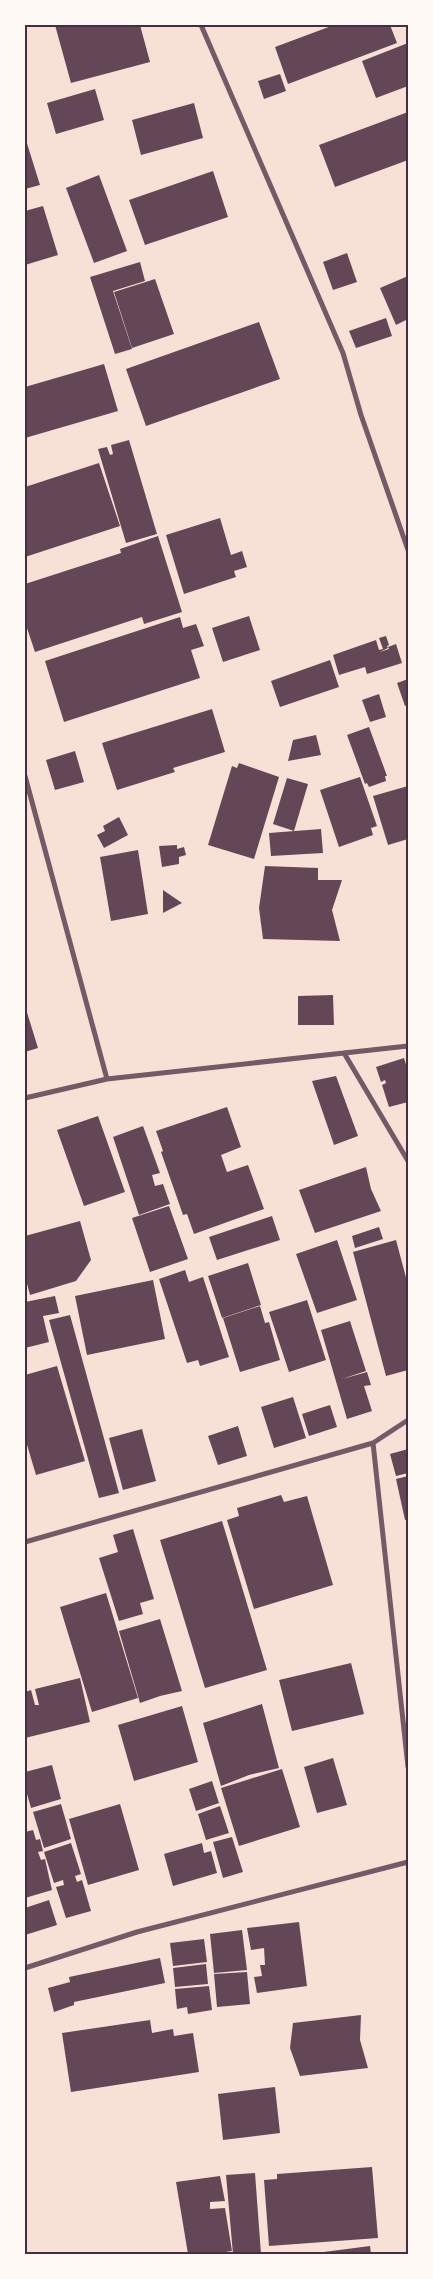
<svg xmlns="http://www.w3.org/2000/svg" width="433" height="2279" viewBox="0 0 433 2279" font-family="'Roboto Condensed',sans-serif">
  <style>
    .building { fill: #644757 }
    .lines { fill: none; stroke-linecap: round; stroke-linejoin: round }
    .minor { stroke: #755966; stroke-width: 5 }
    .neatline { fill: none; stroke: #4a2c40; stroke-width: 2 }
  </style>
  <rect width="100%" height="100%" fill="#f7e1d7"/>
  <path class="building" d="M55,25H140L150,62L71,83Z
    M334,25H390L397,43L288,84L275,47Z
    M408,43V86L376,98L362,61Z
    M280,74L286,91L264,99L258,81Z
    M95,89L104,120L56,134L47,103Z
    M194,103L203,138L141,155L132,120Z
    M408,112V160L335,187L319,145Z
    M25,137L40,185L25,189Z
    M213,171L228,217L145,245L129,200Z
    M99,175L127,251L94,263L66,188Z
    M43,206L58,255L25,265V211Z
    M347,253L357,282L333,290L323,262Z
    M140,262L145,281L113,291L132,349L115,354L90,277Z
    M408,276V319L396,325L380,288Z
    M155,279L174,334L132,348L114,292Z
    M386,318L392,336L356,348L349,331Z
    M259,322L280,379L146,426L126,369Z
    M104,364L118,411L25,438V387Z
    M129,440L157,534L126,543L98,449L107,447L110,455L113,454L111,445Z
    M99,463L120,526L25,557V487Z
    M220,518L231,555L242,551L247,567L234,571L236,577L184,594L166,535Z
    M158,536L182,612L144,624L142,617L35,652L25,622V584L121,553L120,549Z
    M249,616L260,650L223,662L212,628Z
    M180,617L183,628L196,624L204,646L191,650L200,678L64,722L45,661Z
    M386,636L389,645L387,646L388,648L380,652L389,649L388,647L396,644L402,663L367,674L365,667L339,675L333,655L376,640L379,650L383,649L379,638Z
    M330,660L339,687L280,707L271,681Z
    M408,679V705L405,706L397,683Z
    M379,694L386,717L370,722L362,700Z
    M212,709L225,752L173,768L175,772L117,790L102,743Z
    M369,727L387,776H385L386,781L369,787L367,783L365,784L347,735Z
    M316,735L321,755L288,761L293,740Z
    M75,751L84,782L55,790L46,760Z
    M239,763L279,777L254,859L208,845L232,766L237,768Z
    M360,777L377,826L371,828L373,835L339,847L320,790Z
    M287,778L308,784L294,831L273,824Z
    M408,786V839L388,845L373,796Z
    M119,817L128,835L104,848L97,835L105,831L103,826Z
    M321,829L323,853L271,856L269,833Z
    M177,845V849L184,847L186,855L179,857V864L162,867L159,846Z
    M138,850L148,914L111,921L100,857Z
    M265,866L318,868V880H342L332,910L340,941L263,939L259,908Z
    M163,890L182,903L163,913Z
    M333,995L334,1025H298V996Z
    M25,1006L38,1048L25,1052Z
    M404,1058L408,1071V1102L389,1107L382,1085L386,1083L385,1080L381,1082L376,1067Z
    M336,1076L358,1136L334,1145L312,1081Z
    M227,1107L241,1147L221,1155L227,1172L248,1165L264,1209L194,1234L187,1214L183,1215L161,1152L163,1151L156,1131Z
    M98,1116L125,1192L84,1206L57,1130Z
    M143,1126L160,1173L152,1175L155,1186L163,1184L170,1204L139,1215L113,1137Z
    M366,1167L371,1189L381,1211L315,1233L299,1190Z
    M169,1206L188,1259L150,1272L132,1218Z
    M272,1216L280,1240L217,1260L209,1237Z
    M80,1221L91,1260L76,1281L30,1295L25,1276V1236Z
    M379,1227L383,1239L355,1248L352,1236Z
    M337,1240L357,1300L317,1313L296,1254Z
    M396,1240L408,1285V1370L386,1376L353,1252Z
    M248,1263L261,1305L222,1318L208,1276Z
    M185,1270L189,1282L203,1277L229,1357L200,1366L198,1360L187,1363L159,1279Z
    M153,1280L165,1339L87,1355L75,1296Z
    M55,1296L59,1313L43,1316L49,1342L25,1348V1302Z
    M307,1300L326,1360L289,1372L269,1312Z
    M260,1306L265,1323L269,1322L280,1360L240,1372L223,1318Z
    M70,1315L119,1493L99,1498L49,1320Z
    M350,1321L366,1371L342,1379L367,1372L371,1385L364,1386L372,1411L347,1419L321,1330Z
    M57,1366L85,1461L36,1475L25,1438V1375Z
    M293,1397L306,1438L274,1448L261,1407Z
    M330,1405L337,1427L309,1436L302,1414Z
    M238,1426L247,1456L218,1465L208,1436Z
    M142,1429L156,1481L123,1490L109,1438Z
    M408,1449V1473L396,1476L390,1454Z
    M408,1476V1519L405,1520L396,1479Z
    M281,1495L284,1502L307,1496L333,1585L254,1609L227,1520L239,1516L237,1508Z
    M222,1521L267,1670L205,1688L160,1540Z
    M133,1529L154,1599L140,1603L143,1614L119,1621L99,1558L118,1552L113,1535Z
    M106,1593L138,1698L92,1712L60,1607Z
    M160,1619L182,1691L160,1696L140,1703L119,1631Z
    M351,1663L364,1714L292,1731L279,1680Z
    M80,1678L90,1722L25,1738V1692L31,1690L35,1705H39L35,1689Z
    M262,1704L279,1768L249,1775L221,1786L203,1723Z
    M182,1706L198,1762L134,1781L118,1725Z
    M333,1758L347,1805L317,1813L304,1767Z
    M52,1765L61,1799L31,1808L25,1787V1772Z
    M282,1769L300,1827L239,1846L221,1788Z
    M212,1781L219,1803L196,1811L189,1789Z
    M61,1804L71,1839L44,1848L33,1812Z
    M120,1804L139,1870L88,1885L69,1819Z
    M220,1806L229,1833L206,1840L198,1814Z
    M33,1830L36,1840L40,1839L43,1851L38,1852L41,1860L45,1859L52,1890L25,1898V1832Z
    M232,1837L243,1872L223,1878L213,1842Z
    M71,1843L81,1874L75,1876L77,1882L82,1880L91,1911L66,1918L56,1887L64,1885L63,1880L54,1883L44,1852Z
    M202,1843L204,1853L211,1851L217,1873L173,1886L164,1854Z
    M49,1900L57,1925L25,1935V1908Z
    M299,1922L307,1986L257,1993L254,1977L262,1976L260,1965H265L264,1948L251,1950L247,1928Z
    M242,1930L247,1970L214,1973L210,1934Z
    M204,1939L207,1962L173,1966L170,1943Z
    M160,1958L165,1983L74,2002V2005L54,2012L48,1988L70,1982L69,1977Z
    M206,1964L208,1984L175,1987L173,1968Z
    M247,1972L250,2004L217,2007L214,1974Z
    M209,1986L212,2010L188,2014L187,2007L177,2009L175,1989Z
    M361,2015L360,2040L368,2068L300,2076L290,2048L293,2023Z
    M150,2020L152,2033L173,2029L174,2036L193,2033L199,2072L71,2092L62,2033Z
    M275,2087L280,2133L223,2140L218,2094Z
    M372,2167L378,2238L269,2246L264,2180L277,2179V2174Z
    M255,2173L261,2254H233L226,2175Z
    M220,2176L225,2201L210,2202V2209L225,2208L232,2251L213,2254H188L176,2182Z
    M370,2246L371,2254H316V2253Z"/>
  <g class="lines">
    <path class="minor" d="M201,25L343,353L361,415L408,550
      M25,776L107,1079
      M344,1053L408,1161
      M25,1098L107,1079L408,1046
      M373,1443L408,1767
      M25,1542L373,1443L408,1420
      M25,1968L137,1932L408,1862"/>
  </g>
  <rect width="433" height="2279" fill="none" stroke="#fffaf5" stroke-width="52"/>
  <rect x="26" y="26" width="381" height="2227" class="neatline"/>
</svg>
